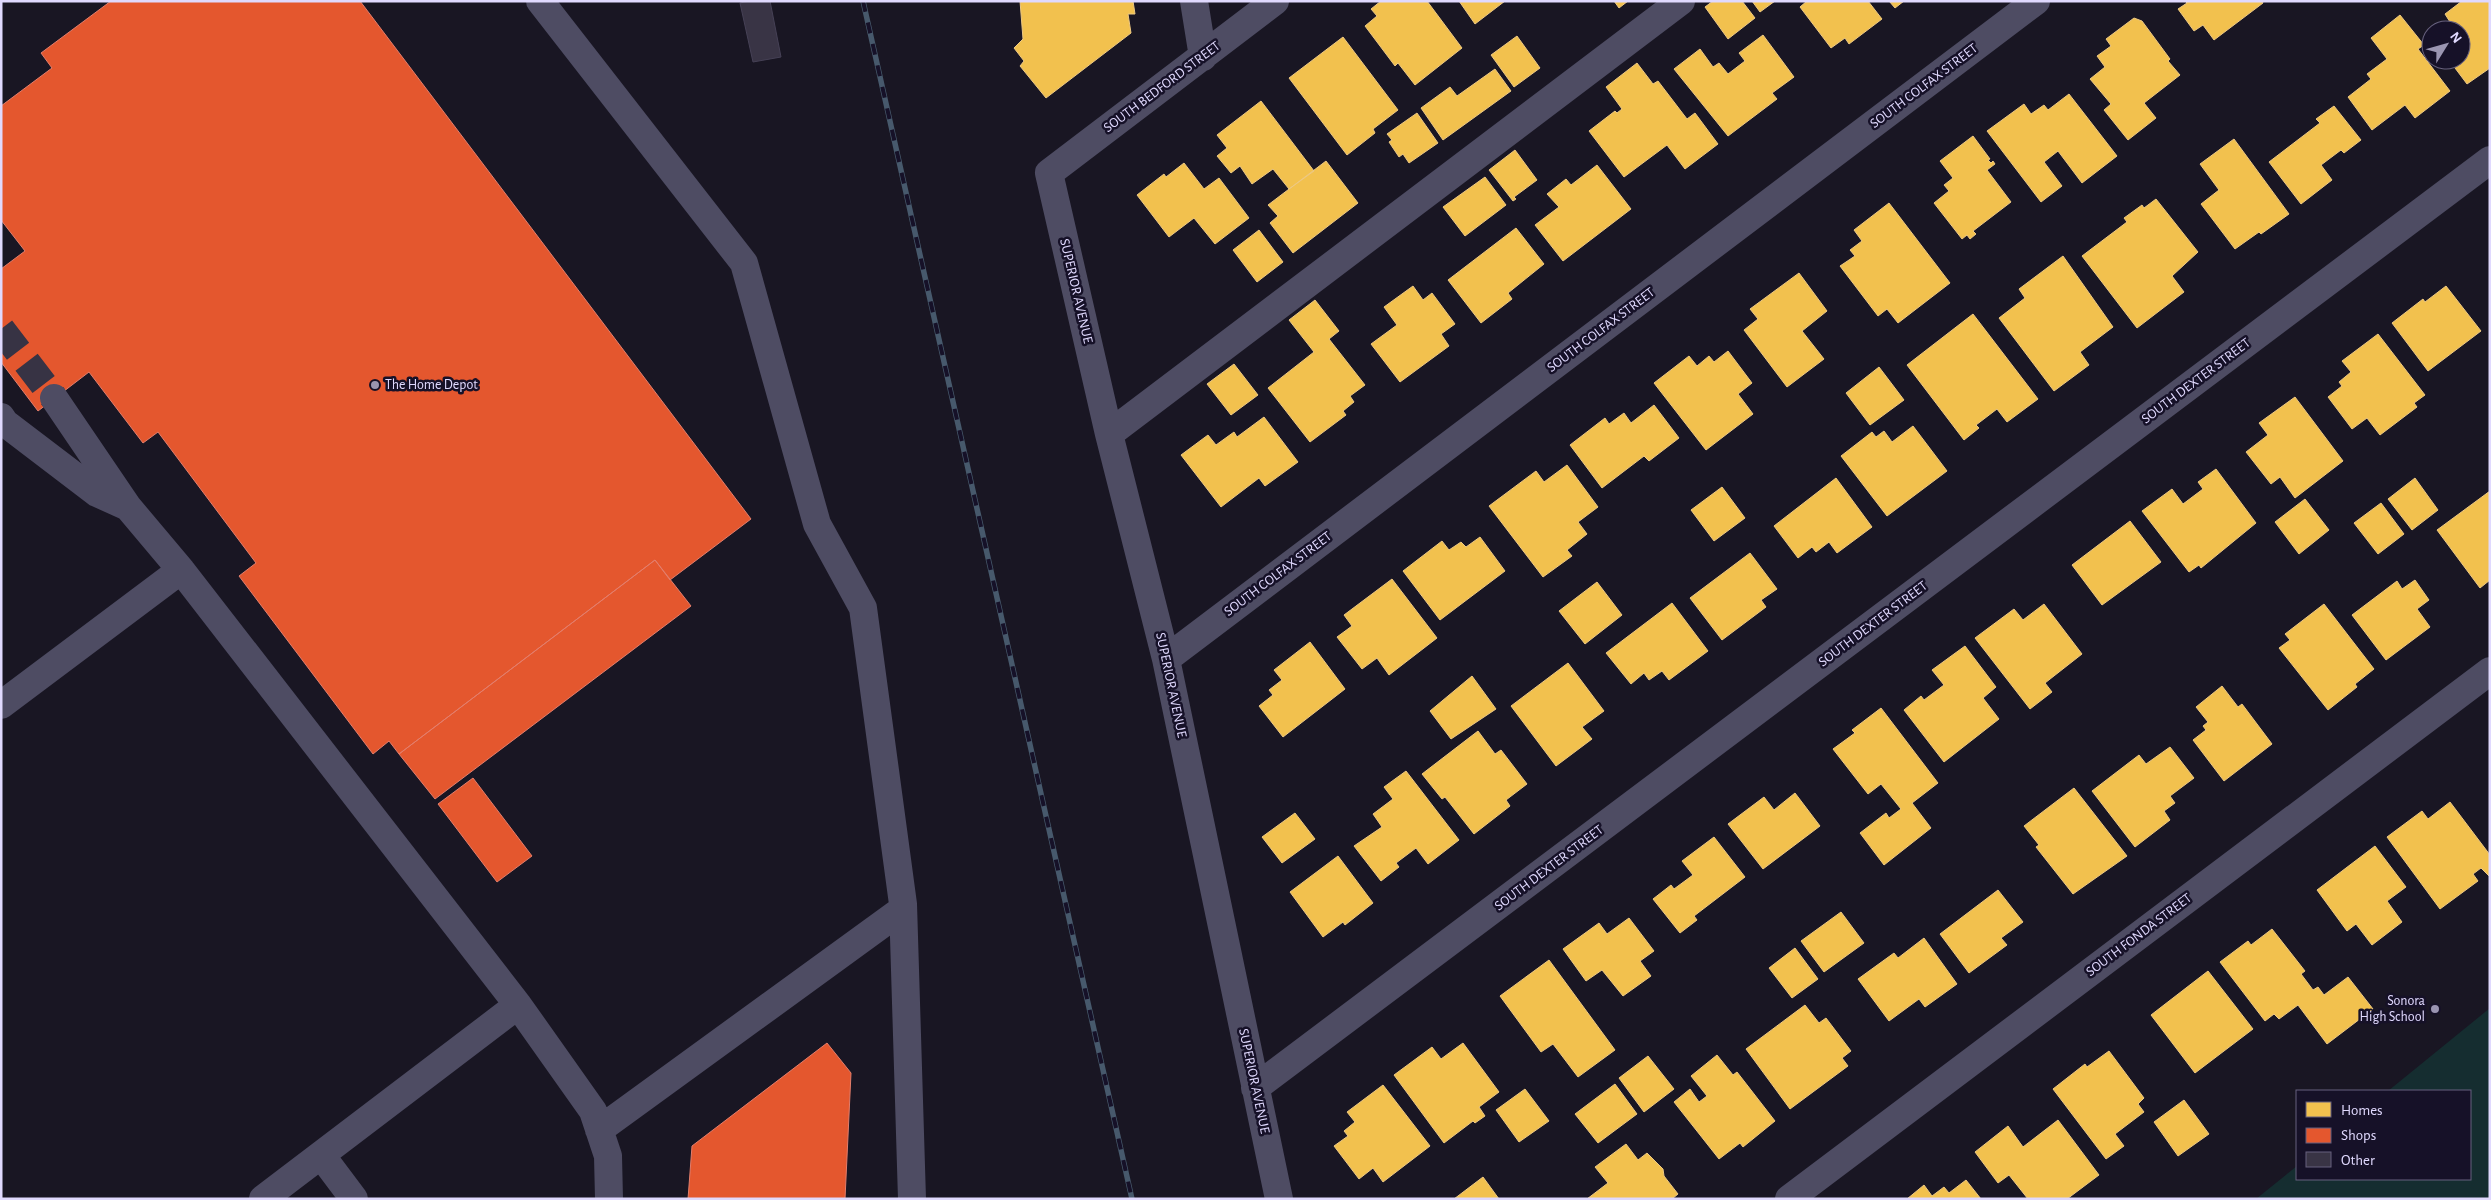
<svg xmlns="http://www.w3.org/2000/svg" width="2491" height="1200" viewBox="0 0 2491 1200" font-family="'Alegreya Sans',sans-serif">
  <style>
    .green { fill: #152d30 }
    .homes { fill: #f2c14e; stroke: #edc883 }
    .shops { fill: #e4572e; stroke: #e37e6c }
    .building { fill: #393445; stroke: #464156 }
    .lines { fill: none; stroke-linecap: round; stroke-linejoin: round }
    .minor-tunnel { stroke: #373344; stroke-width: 28; stroke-dasharray: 28 14; stroke-linecap: butt }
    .minor { stroke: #4e4c63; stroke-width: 28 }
    .rail-casing { stroke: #47596c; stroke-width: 5.5 }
    .rail { stroke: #161128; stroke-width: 4; stroke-dasharray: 11; stroke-linecap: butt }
    .poi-dot { fill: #9a95b1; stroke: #161128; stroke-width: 2 }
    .labels { text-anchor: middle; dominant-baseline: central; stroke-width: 5; stroke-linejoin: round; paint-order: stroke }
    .street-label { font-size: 14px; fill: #e0d9fe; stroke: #161128 }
    .poi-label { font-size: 14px; fill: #e0d9fe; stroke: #161128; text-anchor: start }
  </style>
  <rect width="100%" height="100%" fill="#191623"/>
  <path class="green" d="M2490,1008V1199H2256L2297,1166V1179H2470V1091H2388Z"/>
  <path class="homes" d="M1020,1H1133L1135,14H1128L1131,33L1046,98L1020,66L1024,61L1014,48L1023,39Z
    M1381,1H1427L1462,48L1415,85L1398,63L1395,66L1365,26L1377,16L1371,9Z
    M1459,1H1505L1475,24Z
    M1614,1H1628L1619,8Z
    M1713,1H1742L1755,18L1728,39L1705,7Z
    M1752,1H1775L1760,12Z
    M1807,1H1868L1882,19L1849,44L1845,38L1831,48L1800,7Z
    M1889,1H1904L1895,8Z
    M2185,1H2262L2263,3L2214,40L2203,25L2194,31L2178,9L2187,3Z
    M2462,1H2490V68L2467,84L2449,60H2461V30H2455L2445,14Z
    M2400,15L2424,45L2418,49L2450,91L2415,118L2405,105L2372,130L2348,97L2371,79L2367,74L2387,59L2371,38Z
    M2134,18L2142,21L2170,59L2168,61L2180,75L2144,103L2156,118L2128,140L2104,110L2111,104L2090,79L2105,67L2097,56L2111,46L2106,39Z
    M1763,35L1794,77L1772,93L1777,99L1728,136L1674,69L1700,49L1713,67L1719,63L1728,74L1745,61L1739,53Z
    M1517,36L1540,68L1514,87L1491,55Z
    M1343,37L1398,110L1373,129L1375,133L1347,155L1289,78Z
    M1637,63L1653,84L1658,81L1687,119L1695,113L1718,144L1685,169L1667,145L1624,177L1589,131L1615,111L1617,113L1622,109L1606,87Z
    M1495,69L1511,91L1443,140L1421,108L1450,87L1457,96Z
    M2069,94L2117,156L2082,183L2058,151L2044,162L2062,186L2041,202L1987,131L2024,104L2031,114L2044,105L2048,110Z
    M1261,101L1314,171L1289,189L1273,169L1252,184L1240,166L1231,173L1217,156L1227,148L1217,135Z
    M2334,106L2361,140L2344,153L2341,150L2321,165L2332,180L2301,204L2269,162L2320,123L2316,119Z
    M1417,113L1438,143L1409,163L1403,154L1399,157L1389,142L1392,140L1387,134Z
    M1973,136L1990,159L1988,160L1991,163L1993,161L1995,164L1987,170L2011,202L1973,231L1976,234L1970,239L1967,235L1962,239L1934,203L1949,191L1944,185L1953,178L1940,161Z
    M2234,139L2289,214L2261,234L2259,232L2235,249L2201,204L2219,190L2200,164Z
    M1515,150L1537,180L1514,197L1516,199L1513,201L1489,170Z
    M1326,161L1358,203L1293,253L1270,223L1278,216L1268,205Z
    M1184,163L1204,189L1219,178L1249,218L1215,244L1194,218L1169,237L1137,195L1164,174L1166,177Z
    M1597,165L1631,209L1563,261L1535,225L1559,207L1547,194L1566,179L1571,185Z
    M1485,177L1506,205L1465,236L1443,207Z
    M2156,199L2198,252L2172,276L2184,292L2137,328L2082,256L2127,222L2124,218L2142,205L2144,208Z
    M1889,203L1950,283L1898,323L1887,309L1878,316L1840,266L1855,256L1850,250L1862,241L1854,230Z
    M1516,228L1544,264L1508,293L1512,299L1481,323L1448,280Z
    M1259,230L1283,262L1257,282L1233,250Z
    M2063,256L2113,327L2080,352L2089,365L2054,391L1999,318L2025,298L2019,289Z
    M1799,273L1827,311L1802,331L1824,359L1787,387L1744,330L1758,319L1750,309Z
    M1413,286L1423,300L1432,293L1455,324L1441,334L1449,346L1400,382L1371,344L1397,325L1384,307Z
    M2446,286L2481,331L2428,371L2392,323L2423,299L2425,302Z
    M1315,300L1339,331L1329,339L1365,385L1350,396L1354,402L1343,411L1346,415L1310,442L1268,388L1314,352L1289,320Z
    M1973,314L2038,399L2007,422L1997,409L1976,425L1979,428L1964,440L1907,365Z
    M2378,334L2425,395L2414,403L2417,407L2380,435L2367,418L2352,429L2328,397L2342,386L2339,382L2351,372L2342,361Z
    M1728,351L1752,383L1738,394L1753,414L1706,450L1654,383L1689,356L1697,366L1709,356L1714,362Z
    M1234,364L1258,395L1231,415L1207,384Z
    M1879,367L1904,400L1870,425L1846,393Z
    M2295,397L2343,461L2295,498L2280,477L2271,484L2246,452L2268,435L2259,423Z
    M1654,405L1679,438L1649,461L1644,456L1602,488L1570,445L1605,418L1609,424L1624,413L1631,423Z
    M1264,417L1298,462L1265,486L1259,478L1221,507L1181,455L1208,435L1216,445L1234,432L1237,437Z
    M1913,426L1947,471L1887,516L1841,456L1872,432L1876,437L1884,431L1892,442Z
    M1567,465L1598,507L1578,522L1587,534L1567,550L1572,556L1543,577L1489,506L1536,471L1544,482Z
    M2216,469L2256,523L2201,568L2199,565L2189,572L2142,511L2172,489L2183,504L2203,489L2198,482Z
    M1836,478L1872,527L1837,553L1829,542L1816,552L1812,547L1798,558L1774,526Z
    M2415,478L2438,510L2412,530L2388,499Z
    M1722,487L1745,518L1714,541L1691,510Z
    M2490,491V580L2480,588L2437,530Z
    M2305,499L2329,530L2299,554L2275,522Z
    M2381,503L2404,534L2378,554L2354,523Z
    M2130,521L2161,562L2102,605L2072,565Z
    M1480,537L1505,571L1440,620L1403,571L1442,541L1449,550L1461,542L1466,547Z
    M1750,553L1777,589L1761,600L1766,607L1722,640L1690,598Z
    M1392,579L1437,638L1389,675L1377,658L1362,669L1337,637L1352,626L1344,615Z
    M2415,580L2429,600L2417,609L2430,627L2386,660L2352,615L2397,581L2402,589Z
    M1597,582L1622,615L1585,644L1559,611Z
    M1672,603L1708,651L1669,680L1662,671L1649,680L1644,673L1631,684L1606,653Z
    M2044,604L2082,654L2045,683L2052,692L2030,709L1975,638L2014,609L2023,620Z
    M2324,604L2374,669L2355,684L2357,687L2328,710L2279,648L2290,640L2285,634Z
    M1310,642L1345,689L1283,737L1259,706L1273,695L1269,690L1282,680L1274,670Z
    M1965,646L1996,687L1983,698L1999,719L1944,762L1904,710L1921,696L1924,700L1944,685L1932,670Z
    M1568,663L1604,711L1582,727L1592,739L1556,766L1511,706Z
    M1472,676L1496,709L1451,739L1430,711Z
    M2222,686L2238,707L2242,704L2272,744L2224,781L2193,740L2206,730L2203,726L2208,722L2196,707Z
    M1881,708L1938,783L1912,803L1931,828L1884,865L1860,833L1886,813L1889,818L1901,809L1881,784L1868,794L1833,749L1855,733L1852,730Z
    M1478,731L1495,754L1501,750L1527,784L1506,800L1510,806L1474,834L1445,797L1442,799L1422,774Z
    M2170,747L2194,778L2170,796L2175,803L2164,811L2170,820L2135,847L2092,791L2139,755L2146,764Z
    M1406,771L1459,840L1428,864L1416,848L1396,863L1399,867L1381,881L1354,846L1382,827L1373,814L1393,799L1384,787Z
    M2074,788L2127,856L2073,894L2036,847L2039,845L2024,826Z
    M1795,793L1820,826L1763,869L1728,824L1764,797L1774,810Z
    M2450,802L2490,855V877L2481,868L2473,874L2478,881L2440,909L2387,837L2422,811L2428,819Z
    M1295,813L1315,839L1282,863L1262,837Z
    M1714,837L1745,877L1694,916L1697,920L1680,933L1653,899L1671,885L1674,889L1693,875L1682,861Z
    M2375,846L2406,887L2387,901L2402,922L2372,945L2356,924L2347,931L2317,890Z
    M1338,856L1373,903L1345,925L1343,922L1323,937L1290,892Z
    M1998,890L2023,922L2001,938L2007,945L1969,973L1940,934Z
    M1841,912L1864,943L1824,972L1801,941Z
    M1629,918L1654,951L1640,961L1651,976L1623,996L1602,970L1586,981L1563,949L1599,923L1607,934Z
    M2272,929L2305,971L2301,974L2313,990L2318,987L2324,995L2348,977L2373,1009L2327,1044L2298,1005L2279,1019L2274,1014L2265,1021L2220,962L2248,941L2251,945Z
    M1924,938L1957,984L1925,1007L1919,999L1889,1021L1858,979L1894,953L1898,958Z
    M1795,948L1818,979L1792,998L1769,968Z
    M1549,960L1615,1050L1578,1077L1553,1044L1541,1052L1500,996Z
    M2208,971L2253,1029L2195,1073L2151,1015Z
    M1805,1005L1819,1023L1826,1018L1851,1051L1842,1058L1848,1066L1790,1109L1746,1049Z
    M1463,1043L1499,1092L1479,1107L1485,1116L1475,1123L1473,1121L1444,1143L1394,1075L1432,1047L1441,1059Z
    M2109,1051L2144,1098L2138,1104L2144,1112L2115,1134L2124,1146L2106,1159L2053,1089L2085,1064L2087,1067Z
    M1717,1055L1733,1075L1737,1072L1775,1121L1743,1147L1740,1143L1719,1159L1674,1102L1690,1089L1699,1102L1707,1096L1691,1076Z
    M1648,1056L1674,1089L1644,1112L1619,1078Z
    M1615,1084L1637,1114L1598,1143L1575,1114Z
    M1383,1085L1430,1146L1383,1182L1373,1168L1359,1179L1334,1146L1348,1136L1344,1131L1355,1122L1347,1112Z
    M1525,1089L1549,1121L1519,1142L1496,1110Z
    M2184,1100L2209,1134L2178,1156L2154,1122Z
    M2058,1120L2099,1175L2067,1199H2028L2009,1175L1998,1183L1975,1152L2008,1126L2023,1147Z
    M1626,1144L1638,1160L1647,1153L1663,1169L1664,1176L1678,1194L1672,1199H1587L1608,1183L1595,1167Z
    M1483,1177L1499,1199H1454Z
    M1966,1180L1981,1199H1907L1924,1185L1932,1196L1944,1187L1949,1193Z"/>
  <path class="shops" d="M111,1H360L751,519L670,580L655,560L399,754L389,741L373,754L239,576L256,563L158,432L143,443L89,372L38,411L1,362V269L25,251L1,220V106L52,68L41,53Z
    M655,560L691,606L435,799L399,754Z
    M473,778L532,856L497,882L438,804Z
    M827,1043L851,1073L845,1199H688L692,1146Z"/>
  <path class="building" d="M750,1H770L781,57L753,62L740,3Z"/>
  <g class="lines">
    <path class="minor-tunnel" d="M1,329L54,398"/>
    <path class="minor" d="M540,1L744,263L817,524L863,608L903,904L912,1199
      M1194,1L1203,57
      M1275,1L1049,173L1109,434L1166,659L1279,1199
      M54,398L128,507
      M1,417L5,423L97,493L128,507L181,570L518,1005L593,1111L608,1156L609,1199
      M1109,434L1681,1
      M1166,659L2036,1
      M1,705L181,570
      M1255,1088L2490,160
      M599,1130L903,909
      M321,1155L354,1199
      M263,1199L518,1005
      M1789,1199L2490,671"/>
    <defs>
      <path id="rail" d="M863,1L1132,1199"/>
    </defs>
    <use href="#rail" class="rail-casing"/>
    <use href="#rail" class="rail"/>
  </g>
  <g class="poi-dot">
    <circle cx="375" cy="385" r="5"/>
    <circle cx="2435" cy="1009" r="5"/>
  </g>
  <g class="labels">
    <g class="street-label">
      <text transform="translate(1924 86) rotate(-37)">SOUTH COLFAX STREET</text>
      <text transform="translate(1162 87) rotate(-37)">SOUTH BEDFORD STREET</text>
      <text transform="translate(1076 291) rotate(77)">SUPERIOR AVENUE</text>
      <text transform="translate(1601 330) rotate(-37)">SOUTH COLFAX STREET</text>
      <text transform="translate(2196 381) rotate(-37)">SOUTH DEXTER STREET</text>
      <text transform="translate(1278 574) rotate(-37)">SOUTH COLFAX STREET</text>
      <text transform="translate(1873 624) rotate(-37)">SOUTH DEXTER STREET</text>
      <text transform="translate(1171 685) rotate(78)">SUPERIOR AVENUE</text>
      <text transform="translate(1549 868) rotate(-37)">SOUTH DEXTER STREET</text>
      <text transform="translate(2139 935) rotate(-37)">SOUTH FONDA STREET</text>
      <text transform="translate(1254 1081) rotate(78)">SUPERIOR AVENUE</text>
    </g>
    <g class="poi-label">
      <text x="385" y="385">The Home Depot</text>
      <text x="2425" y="1001" text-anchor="end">Sonora<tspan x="2425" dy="16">High School</tspan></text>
    </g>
  </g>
  <rect width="2491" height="1200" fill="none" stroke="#e0d9fe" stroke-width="5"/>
  <rect x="2296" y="1090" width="175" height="90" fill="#161128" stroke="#67617e"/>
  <rect x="2306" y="1102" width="25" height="15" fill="#f2c14e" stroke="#67617e"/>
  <text x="2341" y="1115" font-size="15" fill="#e0d9fe">Homes</text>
  <rect x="2306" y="1128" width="25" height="15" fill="#e4572e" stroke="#67617e"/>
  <text x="2341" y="1140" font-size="15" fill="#e0d9fe">Shops</text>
  <rect x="2306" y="1152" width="25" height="15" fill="#393445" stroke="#67617e"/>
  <text x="2341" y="1165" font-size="15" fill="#e0d9fe">Other</text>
  <g transform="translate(2446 45) rotate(53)"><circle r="24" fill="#161128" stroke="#67617e"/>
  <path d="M0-4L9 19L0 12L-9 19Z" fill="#9a95b1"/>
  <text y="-8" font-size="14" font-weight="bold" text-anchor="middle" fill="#e0d9fe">N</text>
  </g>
</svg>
